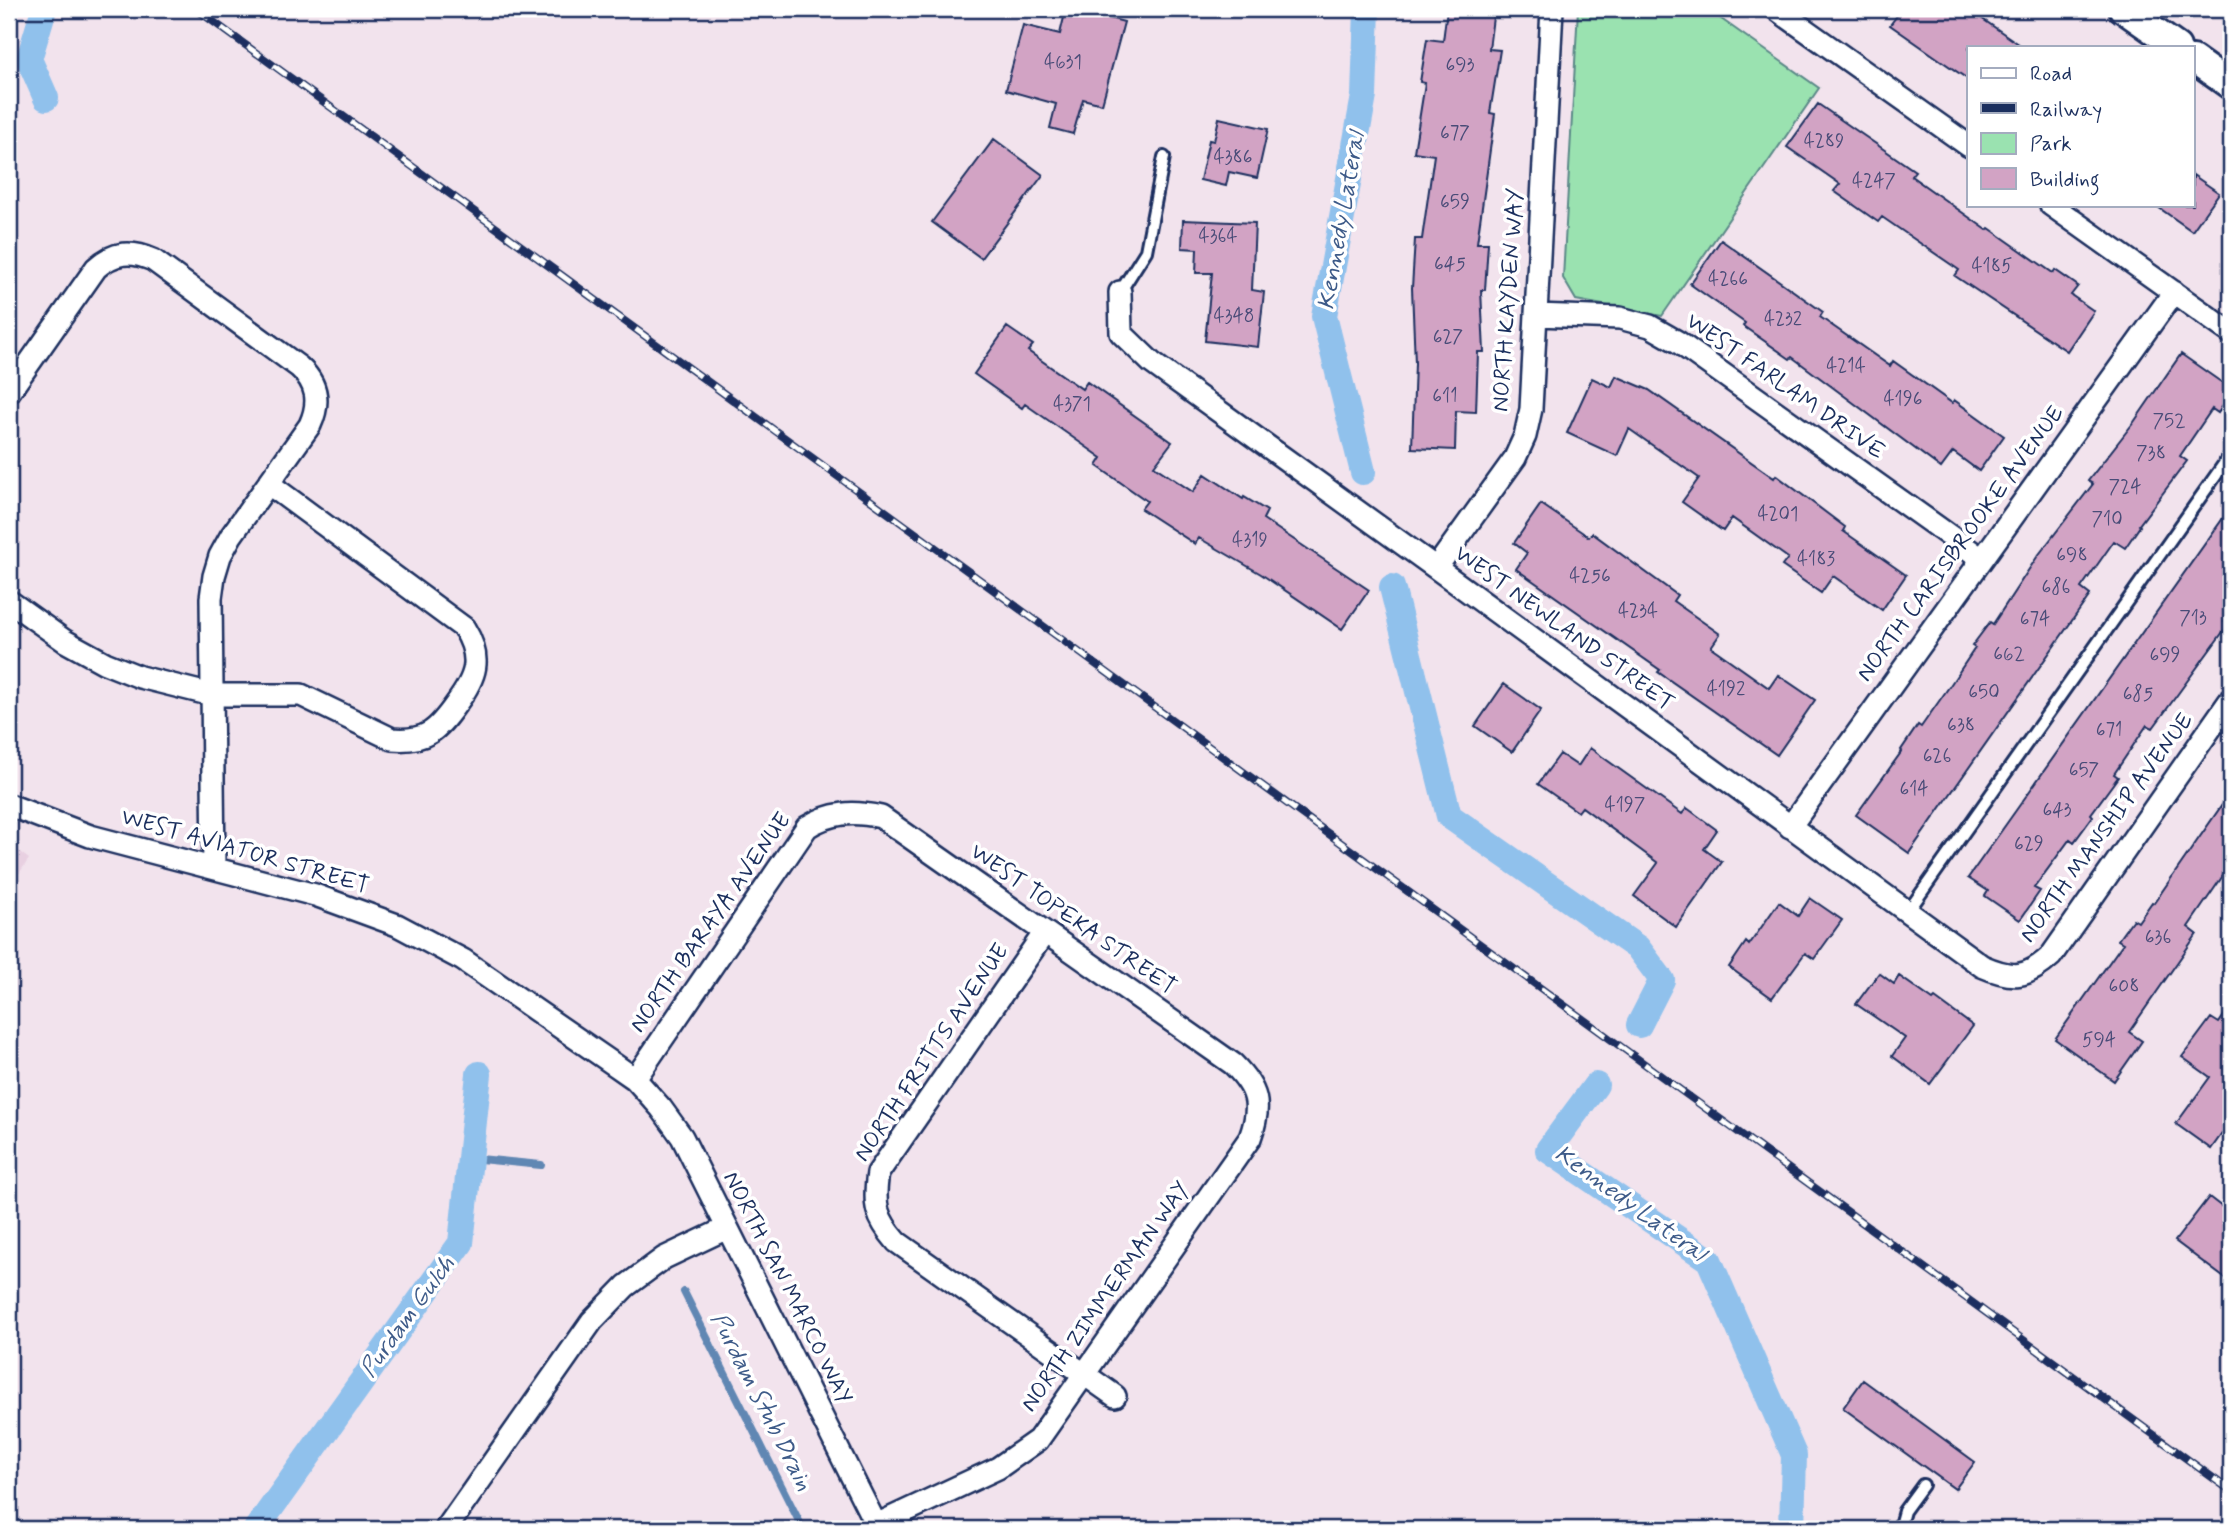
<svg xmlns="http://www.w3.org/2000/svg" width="2240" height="1538" viewBox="0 0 2240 1538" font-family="Mynerve,sans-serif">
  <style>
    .built { fill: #e8d0e1 }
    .green { fill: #9ae2b0; stroke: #5a8887; stroke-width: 2 }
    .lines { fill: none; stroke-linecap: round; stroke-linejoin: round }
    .stream { stroke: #6187b3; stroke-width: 8 }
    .canal { stroke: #90c1ec; stroke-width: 26 }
    .building { fill: #d2a3c4; stroke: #1b2f5e; stroke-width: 2 }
    .service-casing { stroke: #1b2f5e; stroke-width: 16 }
    .minor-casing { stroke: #1b2f5e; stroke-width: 26 }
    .tertiary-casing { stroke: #1b2f5e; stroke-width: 32 }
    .service { stroke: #fff; stroke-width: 10 }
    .minor { stroke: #fff; stroke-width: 21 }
    .tertiary { stroke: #fff; stroke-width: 26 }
    .rail-casing { stroke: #1b2f5e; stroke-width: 8 }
    .rail { stroke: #fff; stroke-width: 5; stroke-dasharray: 16; stroke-linecap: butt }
    .labels { text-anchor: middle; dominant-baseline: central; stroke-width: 7; stroke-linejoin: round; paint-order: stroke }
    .number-label { font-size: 19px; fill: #494c78 }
    .street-label { font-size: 23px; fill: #1b2f5e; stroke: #fff }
    .water-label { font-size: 24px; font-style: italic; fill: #3e5b89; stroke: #fff }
  </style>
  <rect width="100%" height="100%" fill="#f2e3ed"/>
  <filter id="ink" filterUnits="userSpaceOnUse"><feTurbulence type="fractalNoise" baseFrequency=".0143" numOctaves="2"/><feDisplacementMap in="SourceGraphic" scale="14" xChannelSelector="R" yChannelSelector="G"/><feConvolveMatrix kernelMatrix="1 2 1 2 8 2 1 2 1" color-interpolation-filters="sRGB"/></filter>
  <g filter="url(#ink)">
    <path class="built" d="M9,844L29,859L9,888Z"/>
    <path class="green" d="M1578,9H1707L1819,88L1662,316L1576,300L1563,278Z"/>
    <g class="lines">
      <path class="stream" d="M470,1158L541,1165
        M684,1292L803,1529"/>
      <path class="canal" d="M44,9L29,59L46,98
        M1363,472L1324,316L1364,96L1367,9
        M1392,587L1449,816L1638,948L1662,980L1639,1025
        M1596,1085L1548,1150L1709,1260L1794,1455L1792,1529
        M256,1529L461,1243L479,1074"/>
    </g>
    <path class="building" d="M1066,9H1076L1124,22L1102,104L1083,99L1073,134L1050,128L1056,104L1006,90L1023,25L1060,34Z
      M1447,9H1494L1489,49L1500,50L1490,113L1495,114L1477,243H1488L1485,290H1481L1484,352H1478L1476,412L1456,411L1455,450L1412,448L1415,363L1412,288L1415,239H1422L1434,155L1414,152L1425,83L1420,82L1427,39L1443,41Z
      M1902,9H1968L2023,47H1969V80L1890,25Z
      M1818,104L1915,171L1911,176L1987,230L1989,228L2053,273L2055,270L2078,286L2071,295L2094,311L2067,351L1955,276L1959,270L1882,217L1878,222L1834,191L1840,184L1787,147Z
      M1219,118L1268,129L1257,178L1229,172L1226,186L1200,180L1209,140L1214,141Z
      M994,139L1043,175L981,258L932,222Z
      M2193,175L2219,193L2192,231L2155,205H2193Z
      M1183,220L1255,223L1252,290L1264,292L1258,347L1205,341L1212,273H1196L1197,249L1182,248Z
      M1721,240L1823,312L1820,317L1890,366L1893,361L1952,403L1954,400L2004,436L1979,471L1953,452L1941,468L1792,357L1790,359L1743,326L1745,323L1690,284Z
      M1007,327L1033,345L1028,351L1082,389L1087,382L1172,442L1154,466L1193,492L1205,474L1243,499L1244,497L1267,511L1263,519L1369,590L1342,629L1261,574L1199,538L1195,544L1141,509L1147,501L1097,466L1102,458L1025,404L1022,408L974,374Z
      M2181,354L2231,389V393L2218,413L2212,409L2180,456L2187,461L2139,525L2140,526L2125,548L2114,541L2081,588L2090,595L1909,853L1856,815L1902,751L1901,750L1918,725L1921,727L1949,687L1975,648L1972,646L1990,622L1993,624L2037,557L2093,484L2088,481L2134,422Z
      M1616,376L1649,390L1774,478L1776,475L1845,527L1843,531L1906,575L1882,610L1833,576L1821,593L1782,566L1788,558L1732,518L1723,531L1682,502L1699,478L1629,429L1617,456L1567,433L1592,378L1611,387Z
      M1541,504L1589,537L1592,533L1677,595L1673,601L1720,634L1711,647L1769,688L1778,675L1815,700L1777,755L1658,672L1660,670L1516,569L1527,553L1514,543Z
      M2231,507V611L2224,622L2228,625L2153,728L2147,725L2114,774L2118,777L2091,814L2093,816L2074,842L2070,839L2034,888L2040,891L2020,920L1985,896L1988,891L1968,878Z
      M1504,684L1541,710L1512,752L1475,726Z
      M1590,748L1682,814L1687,808L1717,830L1704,849L1722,862L1676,927L1634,896L1658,863L1582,807L1578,812L1538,784L1560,754L1578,766Z
      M2231,792V864L2188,927L2197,934L2129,1032L2142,1041L2114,1081L2055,1039L2123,943L2118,940L2133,919L2138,922L2152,902L2154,903Z
      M1810,898L1842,920L1814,959L1805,953L1772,998L1729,967L1746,942L1749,945L1779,902L1798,916Z
      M1879,973L1894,984L1899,976L1933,1000L1935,998L1973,1026L1930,1084L1892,1056L1905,1038L1856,1004Z
      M2231,1005V1121L2211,1149L2176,1124L2210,1077L2182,1057L2211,1018L2219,1023Z
      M2209,1197L2231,1214V1283L2175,1241Z
      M1863,1380L1975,1462L1955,1489L1843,1408Z"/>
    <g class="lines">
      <defs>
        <path id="service" d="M1120,292L1146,251L1164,157
          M1907,913L2231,454
          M1899,1529L1904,1511L1923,1485"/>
        <path id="minor" d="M1776,9L1969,146
          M2051,205L2231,333
          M1120,292L1121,333L1152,363L1436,568L1982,966C2012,979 2026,979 2051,956L2231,699
          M1536,315L1620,318L1650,326L1678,342L1982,559
          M9,392L96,268C114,252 131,250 153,260L299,367C318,384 320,403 310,425L231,536L220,556L214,576L211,598L214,868
          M1436,568L1515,458L1525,436L1531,409L1552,9
          M9,601L65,641L105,663L140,677L212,695H301L392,739C426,742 437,731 456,704C476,677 483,659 464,628L269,484
          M9,805L90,836L315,895L397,925L463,960L615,1065L635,1079L661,1108L682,1137L878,1529
          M1790,827L2174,292
          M1045,932L878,1173C873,1205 876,1218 897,1242L1115,1396
          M635,1079L807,827C831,812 853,811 881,817L1233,1064C1258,1089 1262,1105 1250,1138L1038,1440L998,1468L876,1525
          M446,1529L592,1321L626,1286L664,1258L727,1228"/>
        <path id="tertiary" d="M2123,9L2177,47
          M2193,59L2231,86"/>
      </defs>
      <use href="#service" class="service-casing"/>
      <use href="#minor" class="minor-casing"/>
      <use href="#tertiary" class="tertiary-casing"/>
      <use href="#service" class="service"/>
      <use href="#minor" class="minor"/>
      <use href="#tertiary" class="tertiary"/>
      <defs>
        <path id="rail" d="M196,9L2231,1491"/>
      </defs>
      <use href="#rail" class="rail-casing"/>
      <use href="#rail" class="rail"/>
    </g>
  </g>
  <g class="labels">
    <g class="number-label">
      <text x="1063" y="62">4631</text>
      <text x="1460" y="65">693</text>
      <text x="1455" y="133">677</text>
      <text x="1824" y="141">4289</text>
      <text x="1233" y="157">4386</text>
      <text x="1874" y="181">4247</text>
      <text x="1455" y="202">659</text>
      <text x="1218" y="236">4364</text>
      <text x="1450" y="264">645</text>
      <text x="1992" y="266">4185</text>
      <text x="1728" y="279">4266</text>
      <text x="1234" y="316">4348</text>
      <text x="1783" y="319">4232</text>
      <text x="1448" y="337">627</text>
      <text x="1846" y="366">4214</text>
      <text x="1445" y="396">611</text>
      <text x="1903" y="399">4196</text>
      <text x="1072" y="404">4371</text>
      <text x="2169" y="421">752</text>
      <text x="2151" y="453">738</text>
      <text x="2125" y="487">724</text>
      <text x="1778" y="514">4201</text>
      <text x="2107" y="519">710</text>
      <text x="1250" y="540">4319</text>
      <text x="2072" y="555">698</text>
      <text x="1816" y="559">4183</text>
      <text x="1590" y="576">4256</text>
      <text x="2056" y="587">686</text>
      <text x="1638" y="611">4234</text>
      <text x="2193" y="618">713</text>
      <text x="2035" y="619">674</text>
      <text x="2009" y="654">662</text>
      <text x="2165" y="655">699</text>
      <text x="1726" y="689">4192</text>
      <text x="1984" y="692">650</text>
      <text x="2138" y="694">685</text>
      <text x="1961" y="725">638</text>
      <text x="2109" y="730">671</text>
      <text x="1937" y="756">626</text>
      <text x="2084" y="770">657</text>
      <text x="1914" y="789">614</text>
      <text x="1625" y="805">4197</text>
      <text x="2057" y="810">643</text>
      <text x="2029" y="844">629</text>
      <text x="2158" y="937">636</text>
      <text x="2124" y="986">608</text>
      <text x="2099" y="1040">594</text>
    </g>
    <g class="street-label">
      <text transform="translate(1509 300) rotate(-86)">NORTH KAYDEN WAY</text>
      <text transform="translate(1785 387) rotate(35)">WEST FARLAM DRIVE</text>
      <text transform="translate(1961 544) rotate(-54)">NORTH CARISBROOKE AVENUE</text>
      <text transform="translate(1564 629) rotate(36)">WEST NEWLAND STREET</text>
      <text transform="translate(2107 828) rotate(-54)">NORTH MANSHIP AVENUE</text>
      <text transform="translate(245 852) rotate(16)">WEST AVIATOR STREET</text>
      <text transform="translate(1073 920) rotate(35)">WEST TOPEKA STREET</text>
      <text transform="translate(711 923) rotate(-55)">NORTH BARAYA AVENUE</text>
      <text transform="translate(932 1053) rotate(-56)">NORTH FRITTS AVENUE</text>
      <text transform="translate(787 1288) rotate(63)">NORTH SAN MARCO WAY</text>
      <text transform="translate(1106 1297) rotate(-55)">NORTH ZIMMERMAN WAY</text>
    </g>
    <g class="water-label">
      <text transform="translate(1342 221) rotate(-80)">Kennedy Lateral</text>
      <text transform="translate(1630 1204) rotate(36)">Kennedy Lateral</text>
      <text transform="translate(408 1317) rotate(-54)">Purdam Gulch</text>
      <text transform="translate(761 1402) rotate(63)">Purdam Stub Drain</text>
    </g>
  </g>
  <rect width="2240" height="1538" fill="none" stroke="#fff" stroke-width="35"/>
  <rect x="18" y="18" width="2205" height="1503" fill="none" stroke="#1b2f5e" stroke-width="2.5" filter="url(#ink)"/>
  <rect x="1967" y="46" width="228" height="161" fill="#ffffff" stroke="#a4acbf" stroke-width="2"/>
  <rect x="1981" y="68" width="35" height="10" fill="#ffffff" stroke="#a4acbf" stroke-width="2"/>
  <text x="2030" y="80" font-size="21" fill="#1b2f5e">Road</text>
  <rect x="1981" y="103" width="35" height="10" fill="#1b2f5e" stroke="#a4acbf" stroke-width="2"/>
  <text x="2030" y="116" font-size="21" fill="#1b2f5e">Railway</text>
  <rect x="1981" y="133" width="35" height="21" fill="#9ae2b0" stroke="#a4acbf" stroke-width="2"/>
  <text x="2030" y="150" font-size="21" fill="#1b2f5e">Park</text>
  <rect x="1981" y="168" width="35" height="21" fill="#d2a3c4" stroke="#a4acbf" stroke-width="2"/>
  <text x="2030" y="186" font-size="21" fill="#1b2f5e">Building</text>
</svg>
